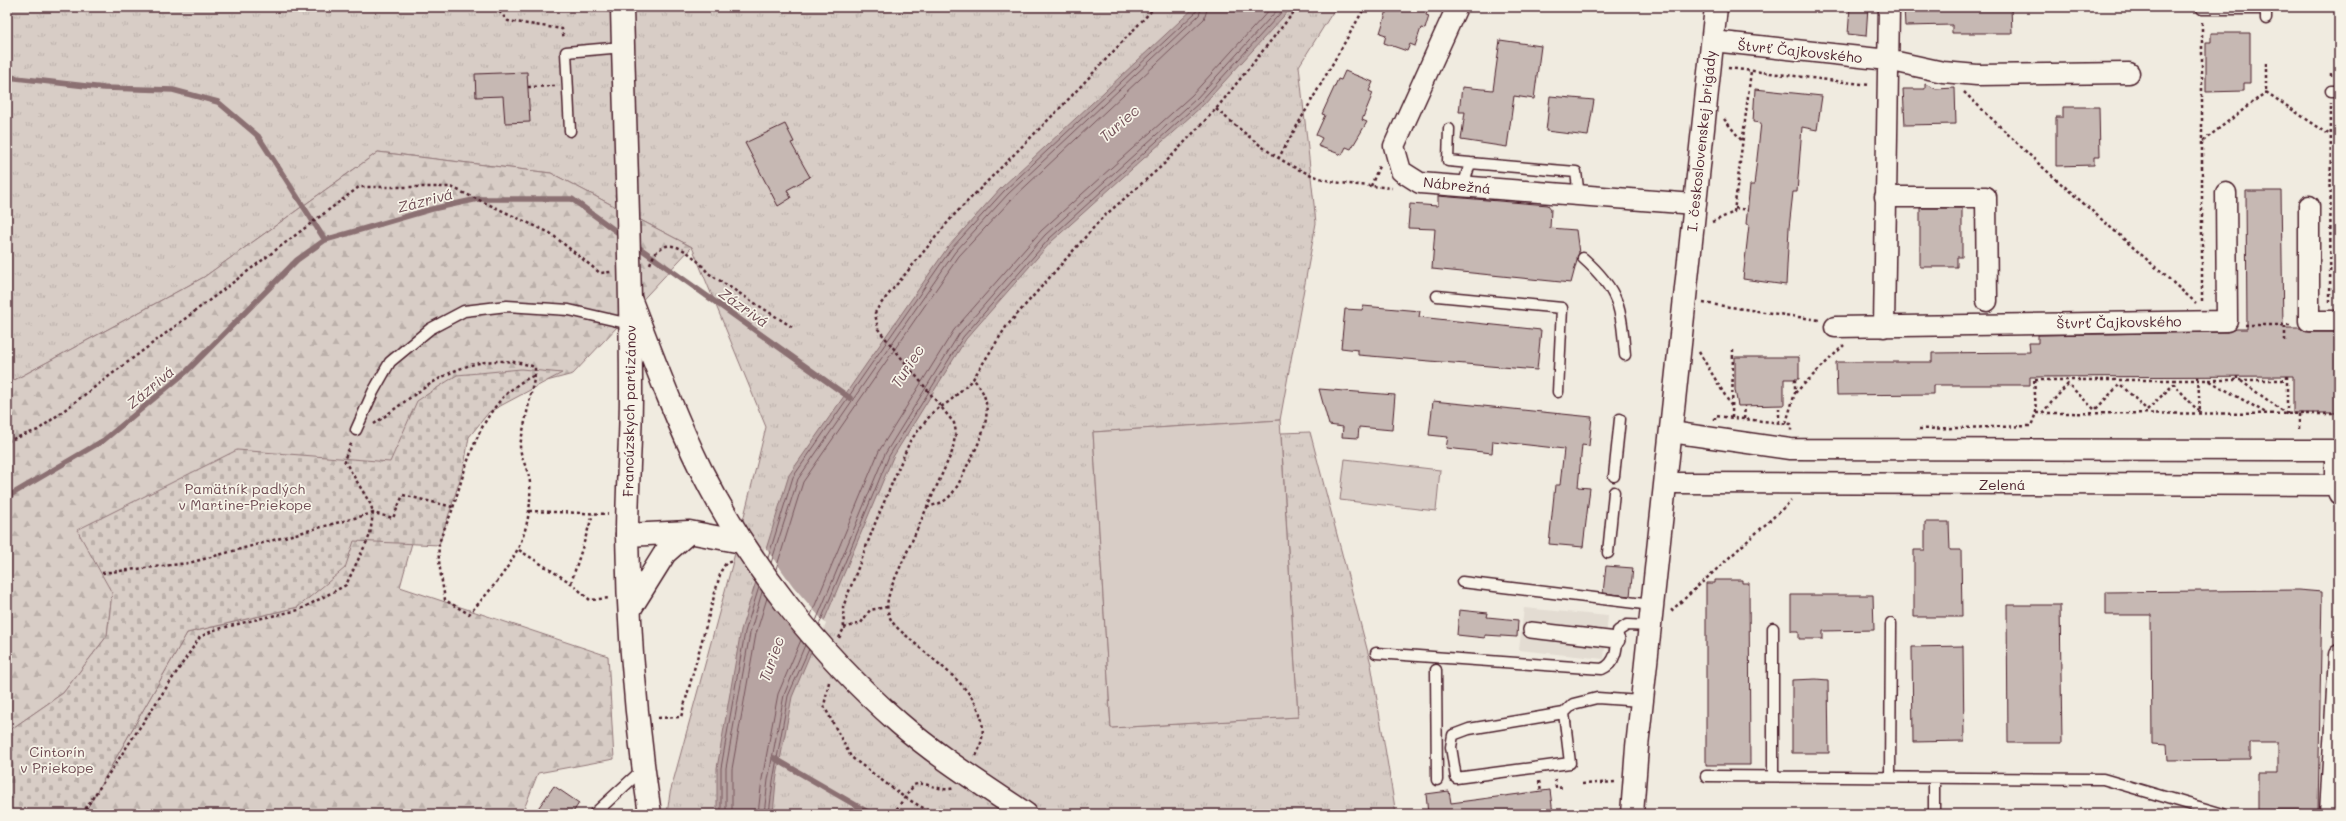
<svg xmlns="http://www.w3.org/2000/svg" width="2346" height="821" viewBox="0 0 2346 821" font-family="Mali,sans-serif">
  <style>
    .built { fill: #e3dcd2 }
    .grass { fill: url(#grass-tufts); stroke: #917678 }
    .forest { fill: url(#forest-firs); stroke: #917678 }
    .cemetery { fill: url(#cemetery-stones); stroke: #917678 }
    .pitch { fill: #d8cdc6; stroke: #917678 }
    .water { fill: #b7a4a2; stroke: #8b6f72 }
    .pier { fill: #f0ebe0 }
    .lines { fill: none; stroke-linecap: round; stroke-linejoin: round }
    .shore { stroke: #76545b; stroke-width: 1 }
    .stream { stroke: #8b6f72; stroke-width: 5.5 }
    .building { fill: #c6b8b3; stroke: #4a1f2b }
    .service-casing { stroke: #4a1f2b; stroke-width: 13 }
    .pedestrian-casing { stroke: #4a1f2b; stroke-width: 18 }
    .minor-casing { stroke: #4a1f2b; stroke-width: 23 }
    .tertiary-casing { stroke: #4a1f2b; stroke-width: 25 }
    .primary-casing { stroke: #4a1f2b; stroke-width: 25 }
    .path { stroke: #4a1f2b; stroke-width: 2.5; stroke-dasharray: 3 3; stroke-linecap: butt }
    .service { stroke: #f7f3e8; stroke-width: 10 }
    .pedestrian { stroke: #f7f3e8; stroke-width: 15 }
    .minor { stroke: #f7f3e8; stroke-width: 20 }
    .tertiary { stroke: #f7f3e8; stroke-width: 22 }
    .primary { stroke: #f7f3e8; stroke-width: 22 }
    .labels { text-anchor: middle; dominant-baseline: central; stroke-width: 3.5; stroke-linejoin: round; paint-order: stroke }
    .street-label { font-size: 14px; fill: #4a1f2b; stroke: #f7f3e8 }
    .park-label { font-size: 14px; fill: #6e4a52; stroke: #f7f3e8 }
    .water-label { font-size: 15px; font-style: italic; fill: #704e55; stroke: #f7f3e8 }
  </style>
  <defs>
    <pattern id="grass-tufts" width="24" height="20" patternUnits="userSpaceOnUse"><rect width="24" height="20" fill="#d8cdc6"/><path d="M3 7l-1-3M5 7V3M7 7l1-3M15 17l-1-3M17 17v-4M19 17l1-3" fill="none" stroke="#bbb0aa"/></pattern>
    <pattern id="forest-firs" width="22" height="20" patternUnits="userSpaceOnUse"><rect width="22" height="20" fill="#d8cdc6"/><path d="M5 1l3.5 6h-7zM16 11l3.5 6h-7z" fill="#bbb0aa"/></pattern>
    <pattern id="cemetery-stones" width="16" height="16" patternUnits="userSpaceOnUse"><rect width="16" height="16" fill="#d8cdc6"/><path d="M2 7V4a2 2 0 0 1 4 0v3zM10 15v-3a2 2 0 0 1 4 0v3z" fill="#bbb0aa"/></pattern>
  </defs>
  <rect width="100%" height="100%" fill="#f0ebe0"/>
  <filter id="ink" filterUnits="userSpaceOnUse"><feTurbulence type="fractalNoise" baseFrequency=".025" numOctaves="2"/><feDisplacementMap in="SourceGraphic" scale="8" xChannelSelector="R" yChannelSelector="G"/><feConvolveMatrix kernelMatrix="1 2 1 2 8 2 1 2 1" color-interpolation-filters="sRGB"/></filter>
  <g filter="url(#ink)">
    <path class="built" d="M1524,608L1608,616L1604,659L1519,650Z"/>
    <path class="grass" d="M7,7H1336L1299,66L1316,223L1280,420L1093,432L1111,728L1298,717L1281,433L1310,432L1371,664L1396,814H667L670,793L732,565L766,427L692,247L551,173L378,152L204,277L7,384Z"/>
    <path class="forest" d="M378,152L551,173L692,247L573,374L449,407L400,587L608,656L614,759L538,773L522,814H84L187,633L298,607L112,593L107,636L63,693L7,732V384L204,277Z"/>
    <path class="cemetery" d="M521,369L562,373L489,412L469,437L464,467L439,545L354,541L345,568L298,607L187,633L84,814H7V732L63,693L107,636L112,593L77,530L237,450L390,462L417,401L457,375Z"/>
    <path class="pitch" d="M1280,420L1298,717L1111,728L1093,432Z
      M1345,459L1440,470L1436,511L1340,500Z"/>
    <path class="water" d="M1195,7H1292L1203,105L1051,242L966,339L893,457L792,697L776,781L773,814H717V768L741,630L789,475L948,247L1001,188Z"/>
    <path class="pier" d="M765,547L793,586L826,624L813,655L779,615L754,581Z"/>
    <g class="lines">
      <path class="shore" d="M768,558L793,477L951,249L1004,191L1196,12L1197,7
        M771,563L798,479L955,252L1008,194L1199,15L1202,7
        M776,569L803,482L959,256L1012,199L1204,19L1208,7
        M811,615L879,451L954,330L1041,231L1192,95L1272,7
        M816,621L885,454L959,334L1045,235L1196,99L1280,7
        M819,625L889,456L963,337L1049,239L1200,102L1286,7
        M721,814V768L745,632L759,587
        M726,814V768L750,633L762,592
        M732,814V769L756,634L767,598
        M758,814L762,779L778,694L801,640
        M764,814L768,780L784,695L805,645
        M769,814L773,781L788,696L809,649"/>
      <path class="stream" d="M7,77L104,88L173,90L218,102L258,136L325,240
        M634,244L850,398
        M7,497L104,440L186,372L297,260L325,240L432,209L478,199H572L624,237
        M774,758L871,814"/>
    </g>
    <path class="building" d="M1388,7H1429L1426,15L1429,16L1425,29L1421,28L1415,46L1410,44L1407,51L1384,43L1386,35L1380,33Z
      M1850,7H1868L1866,36L1848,34Z
      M1904,7H2011L2012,33H1952V25L1905,26Z
      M2211,33H2250V83H2244V91L2206,92V42H2211Z
      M1500,40L1541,46L1534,99L1514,96L1507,147L1461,140L1465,112H1459L1462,87L1493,90Z
      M1345,71L1373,82L1369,91L1373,93L1362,120L1367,122L1351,149L1346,147L1342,155L1318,146L1322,138L1316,135L1325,115L1322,114L1338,79L1341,80Z
      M527,72L530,122L505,123L503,96L476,97L475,74Z
      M1925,84L1936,89L1955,88L1956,124L1905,125L1903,89H1925Z
      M1755,89L1822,96L1817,130L1802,127L1797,192H1793L1789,228L1786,285L1743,279L1749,225L1746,224L1750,185H1754L1761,123L1753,122Z
      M1550,96L1594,100L1588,136L1546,131Z
      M2063,107H2099L2100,157H2094V165L2056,166V117H2063Z
      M785,124L794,142L791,143L810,177L787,190L791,198L778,206L745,143Z
      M2246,191H2281L2283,328H2301L2309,332H2338L2339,413H2293V376L2030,377V385H1933V394L1837,395L1836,362H1932V353L2030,352L2029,343H2038V335L2227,332L2235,329H2247Z
      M1438,196L1548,205L1551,209L1550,228L1576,230L1579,253L1571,283L1432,269L1435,229L1408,228L1410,204L1438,206Z
      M1920,208H1962V257H1957V267H1920Z
      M1363,306L1420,311L1419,317L1541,330L1537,370L1358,355V350L1341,348L1345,309L1362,310Z
      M1735,357H1799V379H1784V405L1738,406L1735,390Z
      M1319,389L1395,395L1392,430L1359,427L1358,438L1342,437L1343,427L1329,425Z
      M1433,401L1592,417L1589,446L1582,445L1578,487L1590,488L1583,547L1549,544L1555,485H1560L1564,449L1493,441L1492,453L1446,448L1448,437L1429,435Z
      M1925,522H1949L1950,550H1961L1962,617H1914V550H1925Z
      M1606,566L1633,568L1630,596L1603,593Z
      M1715,580H1742V583H1749L1750,765H1706V583H1715Z
      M2298,590L2322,592L2318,814H2301V810H2258V773H2278V743H2250V759L2168,760L2167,745L2152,744L2151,615H2106V592Z
      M1791,595H1873L1874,630L1823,631V639H1799V631H1791Z
      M2007,605H2060L2062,743H2008Z
      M1459,610L1488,613L1487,617L1518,620L1517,637L1485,635V638L1457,635Z
      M1963,646L1964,741L1913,742L1912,647Z
      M1816,679L1828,680L1829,753H1792V680Z
      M554,786L579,803L572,814H534Z
      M1550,790L1553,814H1428L1426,794L1449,791L1451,803Z"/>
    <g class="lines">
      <defs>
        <path id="service" d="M2202,9H2266V19
          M2331,91H2339
          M1449,129L1448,161L1470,163
          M570,131L566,52L623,47
          M1463,187L1470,163L1576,172L1579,196
          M1583,258C1620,291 1621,308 1625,355
          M1437,296L1562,308L1558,392
          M356,430L373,392L390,362L430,329L464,311L507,306L569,310L630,324
          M1614,476L1620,419
          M1608,553L1614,492
          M1462,582L1652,605
          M1773,628V776
          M1376,653L1602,669C1617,663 1617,646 1618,631L1627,625L1650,626
          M1436,670L1437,780
          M1564,713L1570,763L1456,778L1451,747L1453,735L1469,729L1564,713L1573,704L1597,698L1641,701
          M1706,776L2103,779L2223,814
          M1890,777L1891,624
          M594,814L643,769
          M1934,814V778"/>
        <path id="pedestrian" d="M1531,630L1617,640"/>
        <path id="minor" d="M1457,7L1394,146L1401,171L1420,183L1694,204
          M1713,41L1888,60L1943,72L1977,75L2129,73
          M1885,197H1986L1987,301
          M2309,206V321H2339
          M1835,327L2227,321L2226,193
          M1884,327L1889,7
          M1671,432L1790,449L2339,450
          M2335,450V485L2339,494
          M1666,483L2339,485
          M2330,814L2339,655"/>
        <path id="tertiary" d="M631,301C653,358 674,415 701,470C749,565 819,653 899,723C938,757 983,785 1026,814
          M627,535L689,532L742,542
          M630,609L665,553L689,532
          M1632,814L1637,747L1716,7"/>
        <path id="primary" d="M622,7C625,136 631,264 631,393C631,440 627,487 627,535C628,628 636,722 650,814"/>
      </defs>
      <use href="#service" class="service-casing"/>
      <use href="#pedestrian" class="pedestrian-casing"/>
      <use href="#minor" class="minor-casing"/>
      <use href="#tertiary" class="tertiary-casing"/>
      <use href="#primary" class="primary-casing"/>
      <path class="path" d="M495,7L508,21L562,29L564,39
        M2202,22V302
        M2266,63V92
        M1728,68L1870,85
        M2331,73V78
        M528,87L555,86
        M1964,92L2039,164L2196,303
        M2266,92L2330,135
        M1216,109C1252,139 1287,172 1335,182C1353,185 1373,186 1392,188
        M1724,119L1742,141
        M2203,141L2266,92
        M1278,159L1365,7
        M1371,186L1379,166
        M1735,208L1748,210
        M1712,222L1734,212L1751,71
        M650,264C663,228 693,253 708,273L792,327
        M2330,302L2331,103
        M1703,303L1819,320
        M2245,325H2291
        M2285,326V342
        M1699,352L1732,407
        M535,375L520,445C520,458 529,470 530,483C533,542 506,573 469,614L445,600C443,585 437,560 439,545C441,533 449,520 453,508C468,459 483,397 535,375Z
        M2237,376V380
        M2287,376V414
        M2198,377L2200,413
        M2035,380H2287
        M2210,381L2266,413
        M2241,381L2287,414
        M1795,393L1844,345
        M2036,413L2339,414
        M2042,413L2068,384L2095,410L2120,384L2147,410L2174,384L2200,413
        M2299,414V432
        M1732,418L1733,350
        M1744,419L1745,406
        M1715,420V416L1791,424V431
        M1779,423V405
        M1786,423L1795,393V379
        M374,424C425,388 468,345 535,367V375
        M1919,429L2031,426L2036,413L2034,377
        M7,441L38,430L359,187H451L550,233L600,273L611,272
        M927,508C932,505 939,504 944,501C955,494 961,479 966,468C981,440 1000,405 973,379
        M529,511L608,514
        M519,550L571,583L590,600L610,598
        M102,573L189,563L373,513L393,518L403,495L453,507
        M571,583L593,514
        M1671,611L1791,501
        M844,628L861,623L870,610L887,607
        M839,638L844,628L843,607L876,521L910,441L933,412L950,401L973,379L1006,327L1102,218L1163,165L1216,109L1298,7
        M829,682L824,706L851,757L904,797L934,814
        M658,718L681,717L721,571L726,563L733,561
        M976,756C1003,702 942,670 909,638C902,632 892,625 889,615C885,604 889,594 893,583L952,452L956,432L954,423L878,329L875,313L879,306L953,216L1064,104L1155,7
        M1555,779L1556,788L1564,787
        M1539,781L1541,791
        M1582,784L1616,782
        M82,814L200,637L214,630L258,619L299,610L346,585L370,535L373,513L371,505L344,460L352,442
        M893,814L914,785C927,780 940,793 954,788"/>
      <use href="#service" class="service"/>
      <use href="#pedestrian" class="pedestrian"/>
      <use href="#minor" class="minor"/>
      <use href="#tertiary" class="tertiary"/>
      <use href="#primary" class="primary"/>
    </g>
  </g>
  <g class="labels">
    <g class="street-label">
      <text transform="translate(1800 51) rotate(6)">Štvrť Čajkovského</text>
      <text transform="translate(1701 141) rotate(-84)">I. československej brigády</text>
      <text transform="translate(1457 185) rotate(6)">Nábrežná</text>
      <text transform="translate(2119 322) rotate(-1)">Štvrť Čajkovského</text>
      <text transform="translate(629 411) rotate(-89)">Francúzskych partizánov</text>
      <text x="2002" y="484">Zelená</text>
    </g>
    <g class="park-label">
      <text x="245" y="488">Pamätník padlých<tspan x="245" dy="16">v Martine-Priekope</tspan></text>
      <text x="57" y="751">Cintorín<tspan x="57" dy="16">v Priekope</tspan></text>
    </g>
    <g class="water-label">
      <text transform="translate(1119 123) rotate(-41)">Turiec</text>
      <text transform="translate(425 200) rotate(-15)">Zázrivá</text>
      <text transform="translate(744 307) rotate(35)">Zázrivá</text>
      <text transform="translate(907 366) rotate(-57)">Turiec</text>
      <text transform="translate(150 387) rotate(-40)">Zázrivá</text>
      <text transform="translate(771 659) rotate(-70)">Turiec</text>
    </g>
  </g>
  <rect width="2346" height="821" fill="none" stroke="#f7f3e8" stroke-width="24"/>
  <rect x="12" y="12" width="2322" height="797" fill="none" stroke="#4a1f2b" stroke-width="1.5" filter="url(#ink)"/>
</svg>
